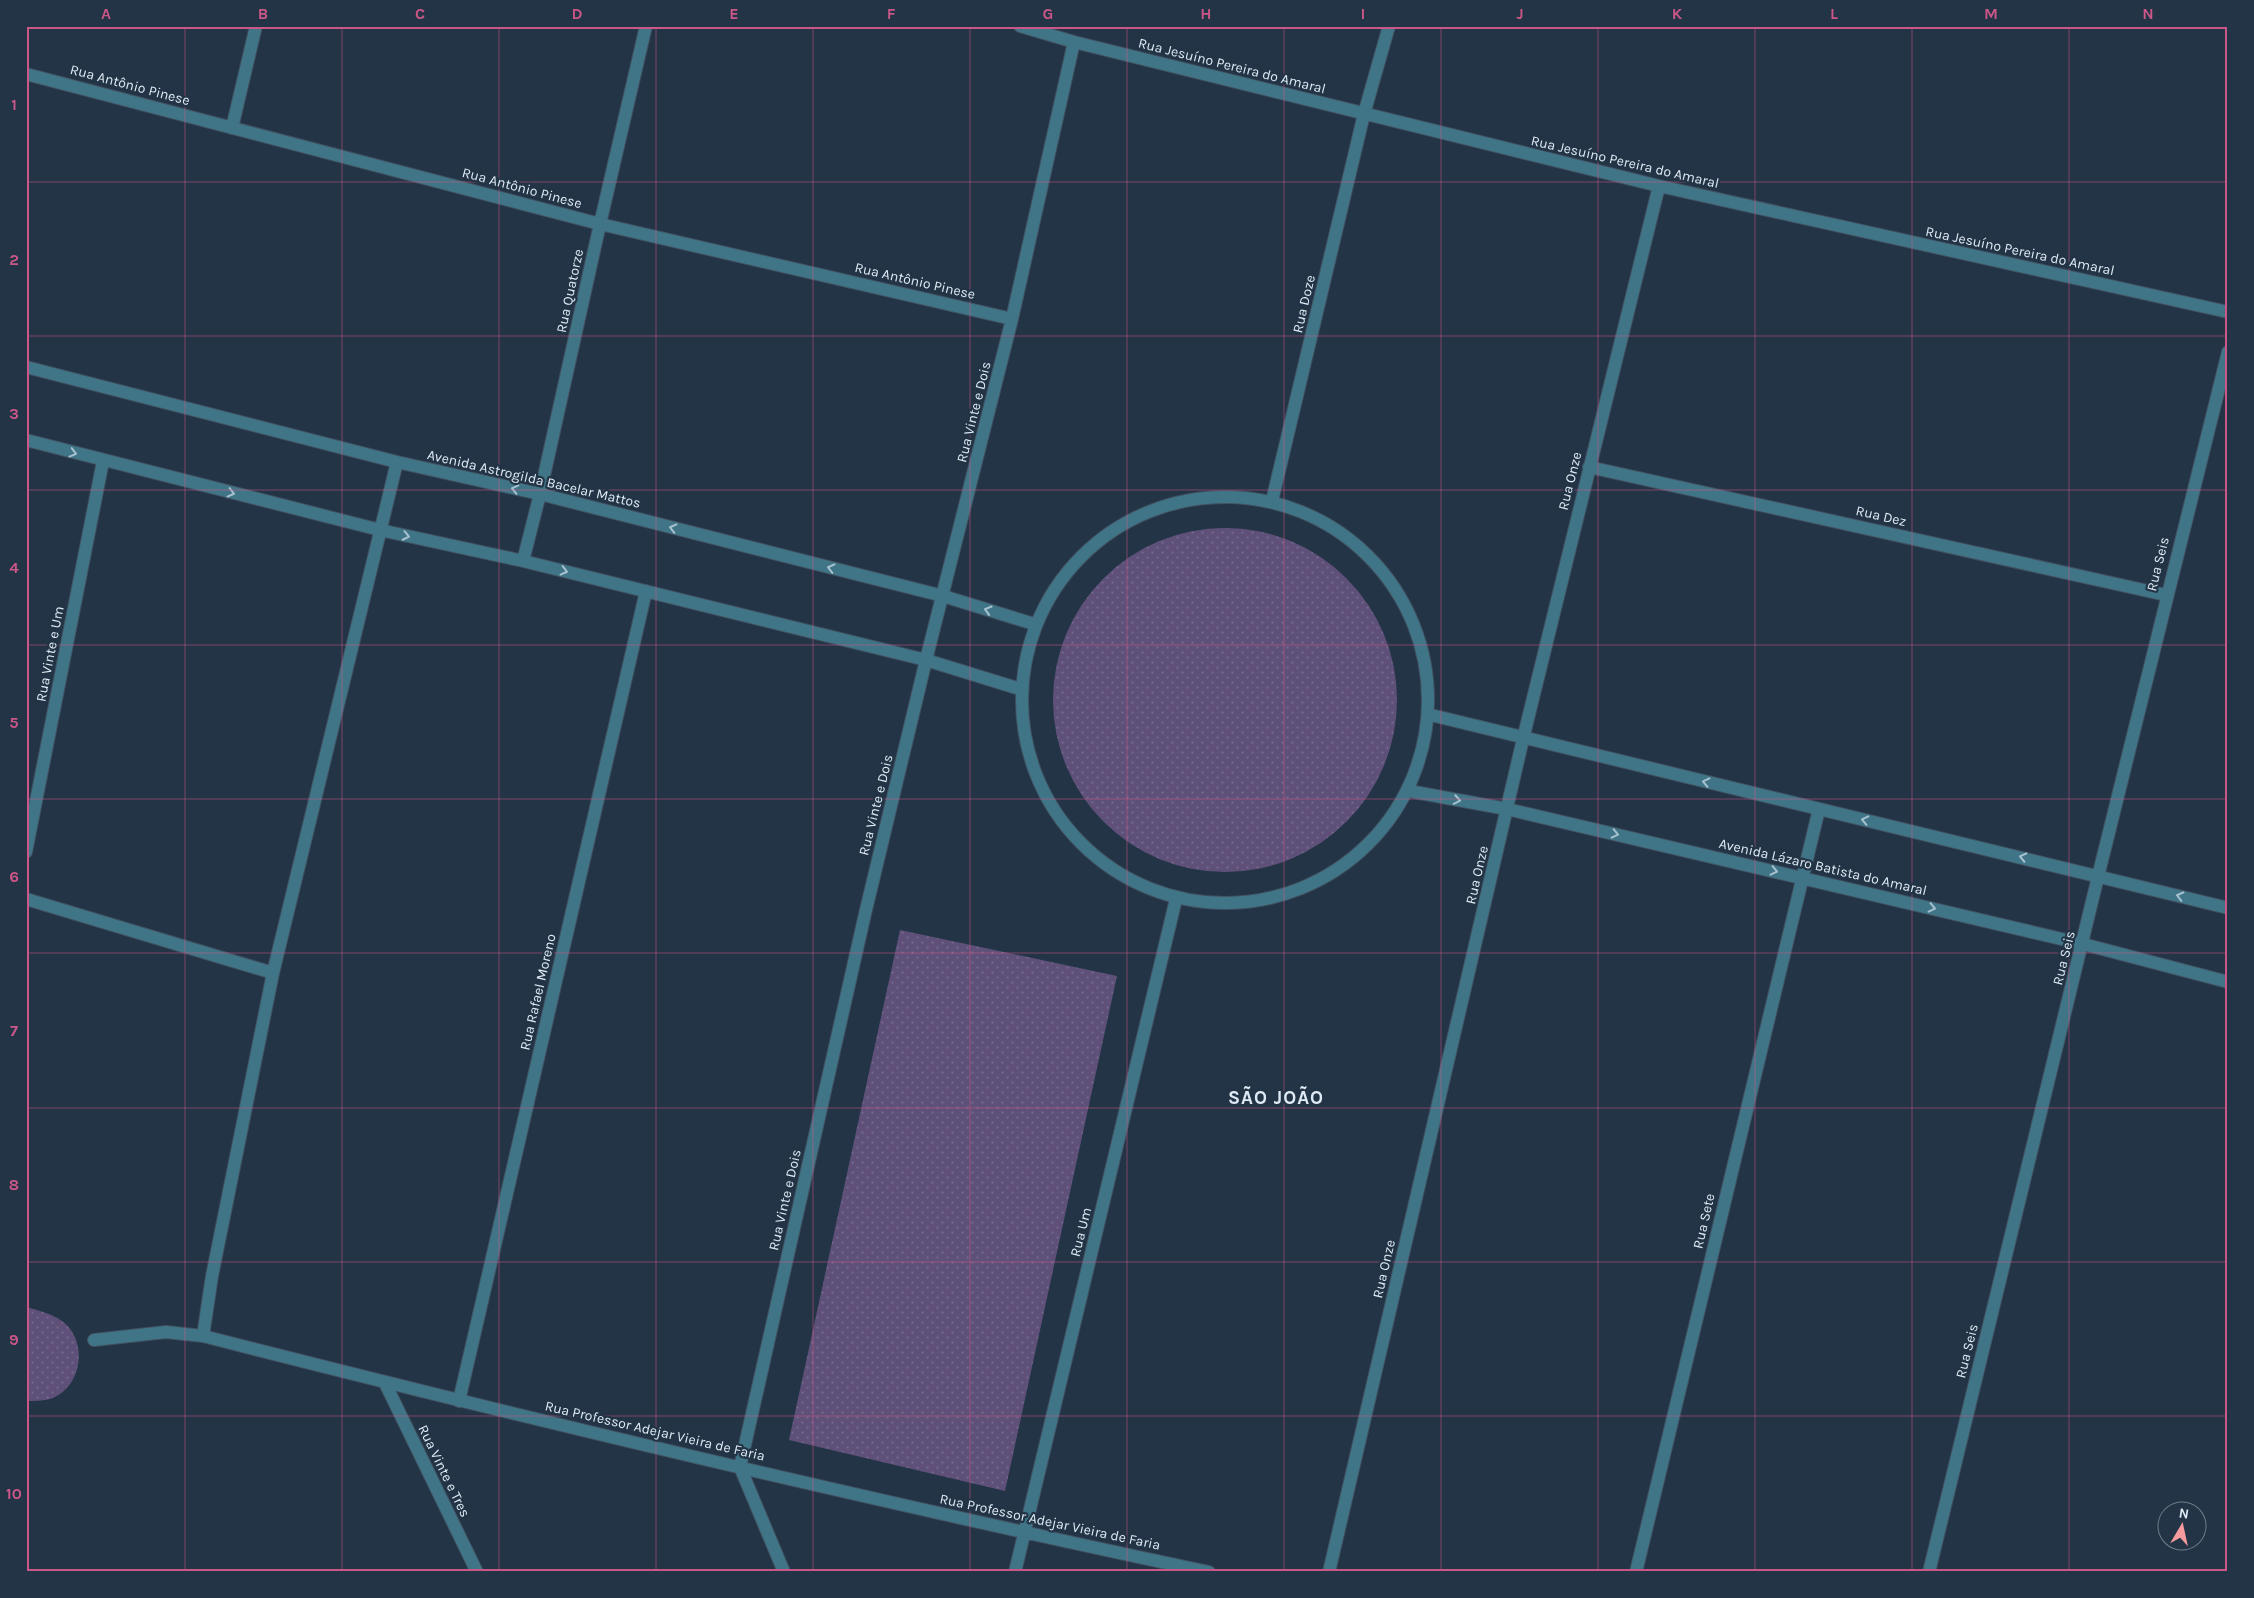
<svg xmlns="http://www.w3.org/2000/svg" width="2254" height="1598" viewBox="0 0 2254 1598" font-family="Karla,sans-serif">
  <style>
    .grass { fill: url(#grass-dots) }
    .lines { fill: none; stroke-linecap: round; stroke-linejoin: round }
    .street-casing { stroke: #405161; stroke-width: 14 }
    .street { stroke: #407588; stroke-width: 12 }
    .oneway { stroke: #a7c1cf }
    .grid { fill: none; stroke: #cb5789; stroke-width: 1; stroke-opacity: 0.55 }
    .labels { text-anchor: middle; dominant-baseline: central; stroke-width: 4.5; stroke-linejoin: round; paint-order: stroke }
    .street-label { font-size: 14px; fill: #dfeaf5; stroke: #223445 }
    .district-label { font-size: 19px; font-weight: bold; letter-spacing: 1px; fill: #dfeaf5; stroke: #223445 }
    .neatline { fill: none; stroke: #cb5789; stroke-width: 2 }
    .grid-label { font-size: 16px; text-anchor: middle; font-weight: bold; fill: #cb5789 }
  </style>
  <defs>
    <pattern id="grass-dots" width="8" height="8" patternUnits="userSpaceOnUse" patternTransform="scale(1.25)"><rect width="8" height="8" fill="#5e5079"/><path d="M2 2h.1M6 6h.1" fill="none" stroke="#75698d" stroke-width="1.8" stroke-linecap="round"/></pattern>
  </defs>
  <rect width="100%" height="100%" fill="#223445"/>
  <path class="grass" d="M1053 700a172 172 0 1 1 344 0a172 172 0 1 1-344 0Z
    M900,930L1117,976L1005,1491L789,1440Z
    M26,1307C38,1310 52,1314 62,1321C88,1340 83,1385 53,1398C45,1401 34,1401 26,1401Z"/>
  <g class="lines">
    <defs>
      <path id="street" d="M1020,26L1074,42L1659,186L2228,312
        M26,74L600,224L1012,319
        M232,128L256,26
        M26,367L397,462L540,494L943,596L1034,624
        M26,440L380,530L523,561L926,660L1020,689
        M1589,467L2166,595
        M1022 700a203 203 0 1 1 406 0a203 203 0 1 1-406 0Z
        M1272,501L1364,114L1389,26
        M523,561L540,494L600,224L646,26
        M1431,715L2228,908
        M1409,791L1507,809L2083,944L2228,982
        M26,852L103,461
        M26,899L273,973
        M203,1336L212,1276L273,973L397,462
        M94,1340L166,1332L203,1336C536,1421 872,1501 1209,1572
        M385,1383L477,1572
        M459,1401L646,591
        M784,1572L740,1467L865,914L926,660L1012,319L1074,42
        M1015,1572L1176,899
        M1329,1572L1523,739L1659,186
        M1636,1572L1819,809
        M1929,1572C2029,1165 2125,758 2228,352"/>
    </defs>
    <use href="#street" class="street-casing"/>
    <use href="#street" class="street"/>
  </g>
  <defs><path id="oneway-chevron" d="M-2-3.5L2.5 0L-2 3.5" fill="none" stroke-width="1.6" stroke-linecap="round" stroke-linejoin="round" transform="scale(1.25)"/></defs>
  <g class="oneway">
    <use href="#oneway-chevron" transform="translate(73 453) rotate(15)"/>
    <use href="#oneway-chevron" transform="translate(515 489) rotate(-167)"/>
    <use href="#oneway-chevron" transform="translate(231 493) rotate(14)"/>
    <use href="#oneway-chevron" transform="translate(673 528) rotate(-166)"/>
    <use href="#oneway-chevron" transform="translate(406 536) rotate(12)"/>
    <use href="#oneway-chevron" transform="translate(831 568) rotate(-166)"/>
    <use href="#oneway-chevron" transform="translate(564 571) rotate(14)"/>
    <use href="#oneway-chevron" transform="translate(988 610) rotate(-163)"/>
    <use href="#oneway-chevron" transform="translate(1706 782) rotate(-167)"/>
    <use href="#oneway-chevron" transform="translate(1457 800) rotate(10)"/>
    <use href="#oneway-chevron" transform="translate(1865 820) rotate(-167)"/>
    <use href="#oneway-chevron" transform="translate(1615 834) rotate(13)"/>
    <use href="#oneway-chevron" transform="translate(2023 857) rotate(-167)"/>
    <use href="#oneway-chevron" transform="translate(1774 871) rotate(13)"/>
    <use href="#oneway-chevron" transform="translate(2180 896) rotate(-166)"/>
    <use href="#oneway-chevron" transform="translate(1932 908) rotate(13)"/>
  </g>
  <path class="grid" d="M185,26V1572M342,26V1572M499,26V1572M656,26V1572M813,26V1572M970,26V1572M1127,26V1572M1284,26V1572M1441,26V1572M1598,26V1572M1755,26V1572M1912,26V1572M2069,26V1572M26,182H2228M26,336H2228M26,490H2228M26,645H2228M26,799H2228M26,953H2228M26,1108H2228M26,1262H2228M26,1416H2228"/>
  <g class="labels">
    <g class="street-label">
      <text transform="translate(1232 66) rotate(14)">Rua Jesuíno Pereira do Amaral</text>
      <text transform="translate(130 85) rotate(15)">Rua Antônio Pinese</text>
      <text transform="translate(1625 162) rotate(13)">Rua Jesuíno Pereira do Amaral</text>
      <text transform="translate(522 188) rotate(15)">Rua Antônio Pinese</text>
      <text transform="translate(2020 251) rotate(12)">Rua Jesuíno Pereira do Amaral</text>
      <text transform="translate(915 281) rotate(13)">Rua Antônio Pinese</text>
      <text transform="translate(570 291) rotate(-78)">Rua Quatorze</text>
      <text transform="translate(1304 304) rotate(-77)">Rua Doze</text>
      <text transform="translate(974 412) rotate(-76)">Rua Vinte e Dois</text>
      <text transform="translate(534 479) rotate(13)">Avenida Astrogilda Bacelar Mattos</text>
      <text transform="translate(1570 481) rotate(-76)">Rua Onze</text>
      <text transform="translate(1881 516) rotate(13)">Rua Dez</text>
      <text transform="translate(2158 564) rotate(-76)">Rua Seis</text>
      <text transform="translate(50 654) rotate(-79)">Rua Vinte e Um</text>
      <text transform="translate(876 805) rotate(-76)">Rua Vinte e Dois</text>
      <text transform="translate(1823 867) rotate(13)">Avenida Lázaro Batista do Amaral</text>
      <text transform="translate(1477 875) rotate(-77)">Rua Onze</text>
      <text transform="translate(2064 958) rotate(-76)">Rua Seis</text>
      <text transform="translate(538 992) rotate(-77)">Rua Rafael Moreno</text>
      <text transform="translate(785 1200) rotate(-77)">Rua Vinte e Dois</text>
      <text transform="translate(1704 1221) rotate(-77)">Rua Sete</text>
      <text transform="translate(1081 1232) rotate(-76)">Rua Um</text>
      <text transform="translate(1384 1269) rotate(-77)">Rua Onze</text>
      <text transform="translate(1967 1351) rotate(-76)">Rua Seis</text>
      <text transform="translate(655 1431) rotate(13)">Rua Professor Adejar Vieira de Faria</text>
      <text transform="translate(444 1471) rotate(64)">Rua Vinte e Tres</text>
      <text transform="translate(1050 1522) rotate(12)">Rua Professor Adejar Vieira de Faria</text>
    </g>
    <g class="district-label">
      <text x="1276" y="1098">SÃO JOÃO</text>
    </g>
  </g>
  <rect width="2254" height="1598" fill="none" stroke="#223445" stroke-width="55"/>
  <g transform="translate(2182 1526) rotate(9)"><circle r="24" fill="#223445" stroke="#6e7d8b"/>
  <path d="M0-4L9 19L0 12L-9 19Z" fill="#f59b9e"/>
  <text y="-8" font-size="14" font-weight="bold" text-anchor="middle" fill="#dfeaf5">N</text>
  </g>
  <rect x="28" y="28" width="2198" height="1542" class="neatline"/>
  <g class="grid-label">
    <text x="106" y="19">A</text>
    <text x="263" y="19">B</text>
    <text x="420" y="19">C</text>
    <text x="577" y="19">D</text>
    <text x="734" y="19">E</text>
    <text x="891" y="19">F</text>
    <text x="1048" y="19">G</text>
    <text x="1206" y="19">H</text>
    <text x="1363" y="19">I</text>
    <text x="1520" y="19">J</text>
    <text x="1677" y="19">K</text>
    <text x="1834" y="19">L</text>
    <text x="1991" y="19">M</text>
    <text x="2148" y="19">N</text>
    <text x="14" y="110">1</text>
    <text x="14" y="265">2</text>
    <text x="14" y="419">3</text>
    <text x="14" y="573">4</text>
    <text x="14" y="728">5</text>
    <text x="14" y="882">6</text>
    <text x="14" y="1036">7</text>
    <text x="14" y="1190">8</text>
    <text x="14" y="1345">9</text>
    <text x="14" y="1499">10</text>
  </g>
</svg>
